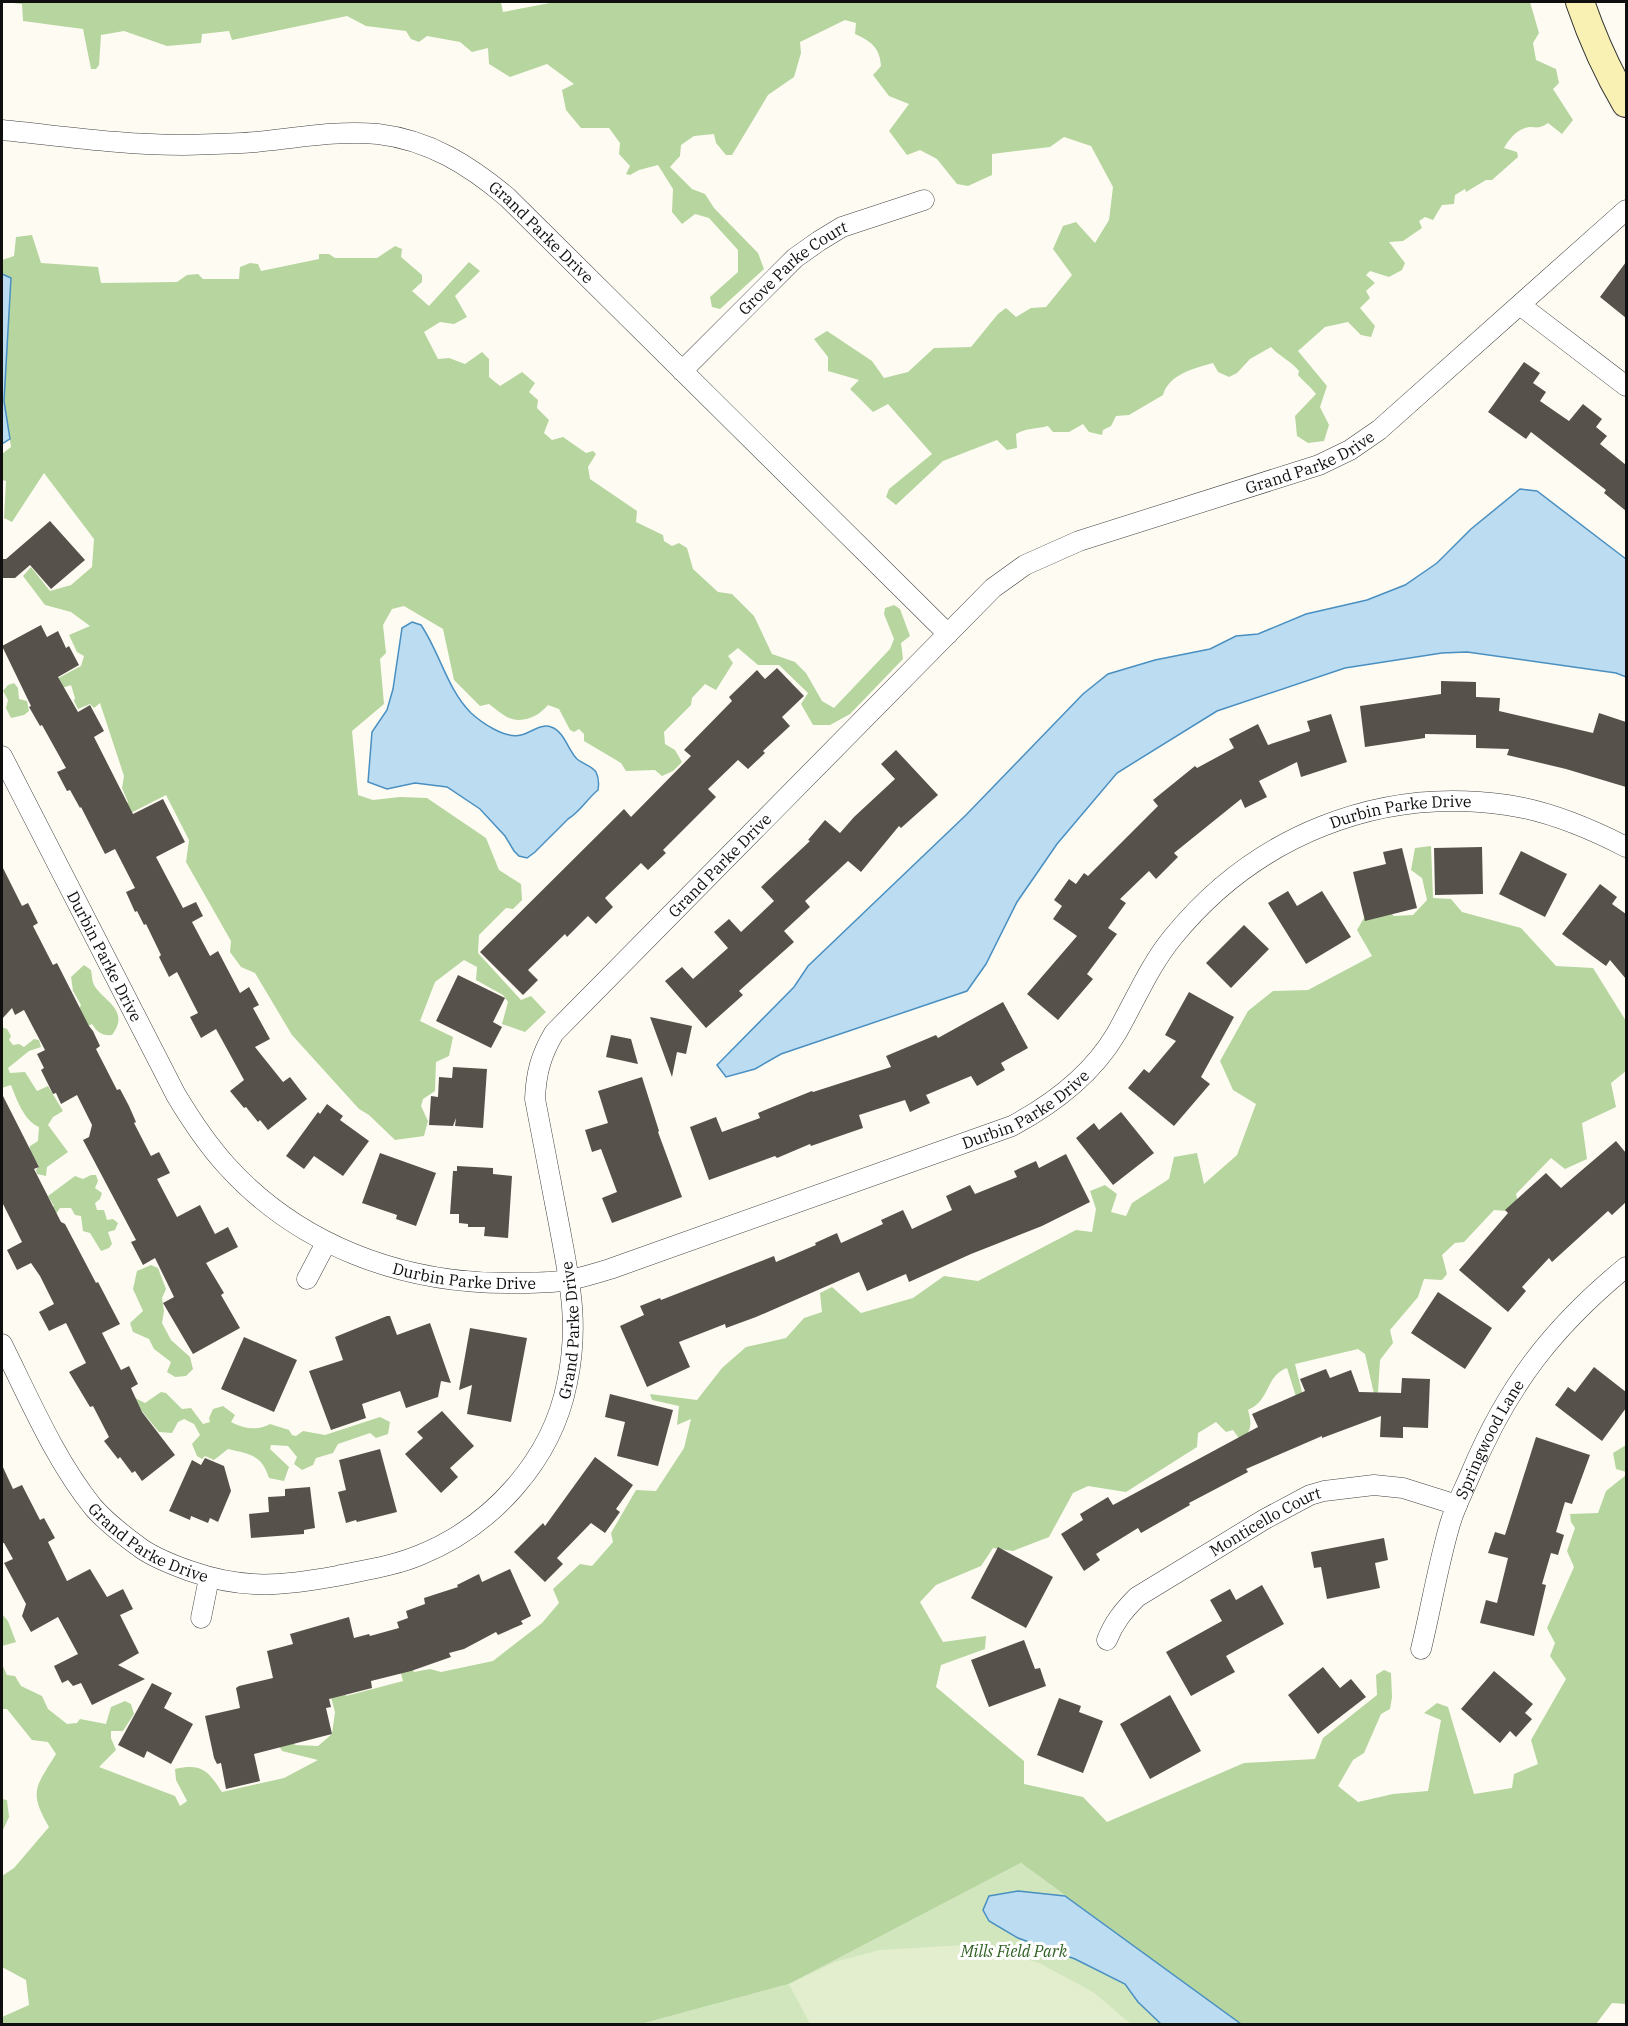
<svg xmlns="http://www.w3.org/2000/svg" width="1628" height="2026" viewBox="0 0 1628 2026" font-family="'IBM Plex Serif',serif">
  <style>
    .green { fill: #d2e6be }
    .forest { fill: #b6d59f }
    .pitch { fill: #e3eecf }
    .water { fill: #bbdcf1; stroke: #498fc1; stroke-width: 1.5 }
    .building { fill: #57514c }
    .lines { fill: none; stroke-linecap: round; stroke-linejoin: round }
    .street-casing { stroke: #424242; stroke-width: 21 }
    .secondary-casing { stroke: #313131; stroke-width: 30 }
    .street { stroke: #fff; stroke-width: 20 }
    .secondary { stroke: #f8f1b3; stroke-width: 28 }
    .labels { text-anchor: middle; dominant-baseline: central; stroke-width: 6; stroke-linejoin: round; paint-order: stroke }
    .street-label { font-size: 16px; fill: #0f0f0f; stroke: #fff }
    .park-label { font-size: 16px; font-style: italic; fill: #306125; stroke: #fff }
  </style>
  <rect width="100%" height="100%" fill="#fefcf2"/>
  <path class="green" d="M1021,1863L1241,2024H641L789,1984Z"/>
  <path class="forest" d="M3,2H501L503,12L555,2H1530L1539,33L1533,43L1536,60L1556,69L1559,83L1553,89L1573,120L1562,134L1548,123C1536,131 1535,125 1525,128C1515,131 1508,141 1504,148L1517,152L1518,157L1492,180H1486L1466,192L1465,189L1455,195L1454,204L1442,205L1433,220L1425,217L1419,221L1422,228L1403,241L1389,242L1405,263L1402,270L1389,277L1370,271L1366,275L1375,283L1366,291L1370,298L1360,308L1375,326L1371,337L1361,335L1348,322L1325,327L1298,351L1327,386L1320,407L1329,425L1324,441L1308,443L1297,436L1295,416L1316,394C1310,386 1304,382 1298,375L1299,371C1290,360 1280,357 1271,347L1250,359L1237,373L1229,377L1218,372L1213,363C1195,368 1169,374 1163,395L1129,415L1116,416L1111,426L1103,430L1102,435L1089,432L1083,424L1069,432H1053L1048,426C1036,429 1026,428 1016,434L1017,448L1007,450L997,440L943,461L896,505L886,497L889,489L932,454L888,404L873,412L850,389L859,380L828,371V357L814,339L827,331L872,361L884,378L908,372L934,348L971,347L998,314L1006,308L1016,317L1031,308L1046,307L1072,275L1053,249L1063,226L1076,222L1095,243L1109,220L1113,187L1091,146L1064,137L1050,147L992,154V175L968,186L957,184L937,159L920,150L907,155L889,131L909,104L889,96L873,75L881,66C880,48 871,41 855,34L856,23L845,20L800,42L801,53L794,77L768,95L732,155H726L716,143L714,134L694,136L681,145L680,156L670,167L692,189L705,194L714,208L758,253L764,269L720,309L712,307L710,297L738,272V250L709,218L695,214L682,224L672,212L673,189L658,165L639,170L630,175L626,174L630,166L619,154L620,143L609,128H581L566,110L562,90L574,84L547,64L510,77L489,64L488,48L472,52L460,42L427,36L419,42L411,39L406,31L366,26L347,16L232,40L229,31L202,34L201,43L167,46L124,31L101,35L99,65L96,69H91L83,29L23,21L22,4Z
    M32,235L41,263L98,267L101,283L177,282L187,275L198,274L203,279H239L240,267L250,263L258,264L261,271L319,259V254H329L335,258H377L395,246L402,249L401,257L422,275V282L412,291L429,306L469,262L480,271L455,296L467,317L454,324L440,322L424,332L438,359L449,358L465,364L482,352L489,359V377L500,386L522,372L535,383L529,392L538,400L537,408L549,420L544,433L552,440L563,437L586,453L593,451L596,454L588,467L590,479L637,511L636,522L663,535L664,541L672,546L679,543L687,548L693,569L718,592L732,594L754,616L772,654L795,662L806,673L822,701L834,708L890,649L894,639L884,614L885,608L894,605L900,609L910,636L901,643L903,659L850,714L830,725H813L801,704L808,693L779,665H758L738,648L728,656L733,663L716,690L705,684L692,698L691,705L664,732L665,744L675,750L682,762L673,771L662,776L655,770L626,771L621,763L584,741V734L579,729L574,732L570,730L559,709L548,705C540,715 524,724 509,718C502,715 495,708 489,704L480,706L454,680L443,629L404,606L392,609L383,625L386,653L380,659L384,704L352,731L358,795L373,800L400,797L427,798L486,838L499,870L521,884L522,900L513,909L506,908L479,935L478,953L521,1000L531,996L546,1012L525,1032L502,1024L508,1002L503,995L476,980L477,967L464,960L435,982L420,1021L453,1037L449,1056L436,1062L435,1091L423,1099L421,1106L428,1121L424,1136L395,1140L369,1115L359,1109L292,1035L255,973L241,967L230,952L231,941L186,862L189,840L166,795L125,816L121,808L128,802L122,788L124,776L100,703L94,708L90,704L78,709L74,701L75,698L71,685L56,690L47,684L81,666L84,656L77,652L69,635L90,626L71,612L45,605L23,576L31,567L50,591L71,585L92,567L94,539L44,473L12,522L4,518L6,481L2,480V454L11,447L4,401L11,278L2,274V260L14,256L16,237Z
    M14,683L18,688L19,699L27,701L29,711L24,715L11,718L6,708L8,700L3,691L8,685Z
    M1431,846L1433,898L1451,899L1462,912L1521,928L1556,966L1593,968L1626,1021V1071L1611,1083L1616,1107L1582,1123L1587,1159L1565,1169L1551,1158L1516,1194L1518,1202L1507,1211L1494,1210L1464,1242L1455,1243L1442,1255L1447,1274L1442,1280L1424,1279L1418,1297L1390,1330L1393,1343L1380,1360L1378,1392L1374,1394L1365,1354L1358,1349L1295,1364L1311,1428L1305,1425L1287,1368C1265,1376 1271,1400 1248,1410C1252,1424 1252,1430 1241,1441L1233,1430L1226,1432L1216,1422L1198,1433L1197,1447L1126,1492L1088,1486L1073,1493L1049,1537L1013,1551L993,1548L981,1566L936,1585L920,1602L943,1642L986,1636L985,1649L941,1665L936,1687L1024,1761V1784L1083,1797L1107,1822L1244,1763L1315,1759L1323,1738L1377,1695L1376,1675L1384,1670L1391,1673L1392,1697L1390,1709L1381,1714L1364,1753L1353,1760L1338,1786L1358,1802L1393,1794L1428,1791L1441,1720L1424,1713L1437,1703L1448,1707L1474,1794L1512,1788L1514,1774L1538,1764L1531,1740L1566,1679L1550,1656L1555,1643L1547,1628L1574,1567L1567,1551L1575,1528L1571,1522L1570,1514L1598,1513L1606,1491L1626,1475V2004L1612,2003L1596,2024H1241L1021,1863L789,1984L641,2024H2V2017L29,2005L26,1980L2,1967V1876L14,1868L49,1827C28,1791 36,1787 56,1754L48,1742L32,1740L7,1709H2V1664L7,1675L15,1676L21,1686L42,1696L48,1709L67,1724L77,1723L80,1719L106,1724L111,1707L125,1701L131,1704L134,1714L123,1731H111V1738L116,1750L99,1767L175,1796L180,1806L187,1801L176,1780L175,1769C202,1763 208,1771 222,1792L284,1778L318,1760L282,1751L272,1733L287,1728L295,1745L318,1746L332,1734L335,1712L323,1668L336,1667L346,1696L403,1681L395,1652L404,1648L414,1672L430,1669L441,1672L493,1661L542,1623L559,1603L553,1589L580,1564L592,1566L613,1542L611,1533L636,1490L656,1491L684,1448L691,1419L677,1425L679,1406L652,1400L650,1394L697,1400L722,1368L746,1347L786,1338L804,1318L822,1312L820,1293L832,1287L861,1313L913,1298L944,1276L978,1281L1076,1230L1092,1232L1096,1209L1090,1191L1105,1185L1117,1194L1111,1212L1126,1216L1132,1203L1169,1179L1174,1157L1197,1153L1204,1184L1237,1155L1256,1104L1233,1090L1220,1061L1248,1011L1273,991L1308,990L1372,956L1357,930L1364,918L1391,913L1394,916L1413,915L1427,900L1422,878L1411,870L1415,848Z
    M84,965L91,970C92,975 92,981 94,985C103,1001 131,1010 112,1035C102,1036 97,1032 92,1024L86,1027L79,1009L81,1005L73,991L71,977Z
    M2,1023V1027L7,1029L11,1036L9,1040L13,1045L19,1044L24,1047L34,1039L39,1040L41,1047L29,1051L8,1068L10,1073L25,1072L37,1091L48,1086L63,1111L53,1117L48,1125L68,1152L47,1167L46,1176L37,1174L36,1170L39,1166L29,1150L30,1146L38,1141L39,1127C24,1121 16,1098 11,1085L2,1088Z
    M91,1175H96L98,1181L95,1188L102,1193L100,1199L95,1203L97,1210H104L107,1220L113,1219L118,1223L115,1230L108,1232L112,1244L109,1248L101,1251L90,1233L83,1231L81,1216L75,1215L71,1208H60L56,1214L48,1209L54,1206L48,1196L75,1176L83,1179Z
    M151,1265L158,1268L166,1289L162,1298L164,1311L162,1323L171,1340L190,1357L193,1369L186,1376L175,1377L167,1372L171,1362L154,1349L149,1339L133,1332L130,1323L143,1311L133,1289L137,1271Z
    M161,1392L166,1393L182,1409L191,1408L203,1424L210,1422L209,1418L213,1409L223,1406L235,1415L231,1422C245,1429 257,1431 270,1424L289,1430L292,1435L296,1436L303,1431L325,1435L380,1417L390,1422L388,1434L376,1438L370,1433L338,1444L333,1453L316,1458L313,1465L302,1470L294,1464L297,1457L288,1446L271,1445L270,1449L289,1467L284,1481L269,1478C262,1455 250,1454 228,1449L214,1460L205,1456L202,1459L197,1456L192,1444L200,1435L194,1424L184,1419L178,1422L172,1433L159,1432L141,1410L110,1434L135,1398L145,1403Z
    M1626,1445V1472L1616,1469L1613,1453Z
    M2,1614L8,1621L16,1642L2,1646Z
    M2,1799L7,1800L9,1817L2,1832Z"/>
  <path class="pitch" d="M964,1945L1037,1962L1093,1992L1131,2024H810L789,1984L835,1962L880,1950Z"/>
  <path class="water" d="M2,274L11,278L4,401L10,439L2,444Z
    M1520,489L1537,491L1626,559V677L1616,673L1467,652L1442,653L1345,668L1217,711L1117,773L1057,844L1017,902L986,964L967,991L781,1054L755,1069L726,1077L717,1065L794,987L808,966L966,815L1083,694L1108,674L1155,660L1210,649L1236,636L1258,634L1306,614L1367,600L1405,585L1437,563L1471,529Z
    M412,622L421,625C440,653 447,689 471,713C482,723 505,739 521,735C530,733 542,723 551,727C564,731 568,750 577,759C583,764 592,766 596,772C599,778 599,784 598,790C587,799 580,812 568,819L535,852L527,858L519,856L514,851L505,836L480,809L447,787L415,783L387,789L368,782L372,732L387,710L393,689L402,628Z
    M1018,1891L1065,1896L1241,2024H1161L1138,2002L1125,1984L1075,1959L1018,1938L989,1921L983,1910L989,1896Z"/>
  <path class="building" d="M1626,262V318L1600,297Z
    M1524,362L1540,373L1533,383L1546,392L1540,401L1569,421L1583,404L1602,419L1596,427L1607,436L1600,444L1626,465V511L1604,493L1606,490L1531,432L1526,439L1488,412Z
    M50,521L85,560L51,589L30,565L15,578H2V559H6Z
    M41,625L47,637L58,631L66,648L69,646L79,665L58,677L78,712L90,705L104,731L94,737L133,814L163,799L185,842L156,857L183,908L196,902L203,916L192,922L210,956L218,951L240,993L249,987L259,1005L253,1008L270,1039L255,1047L283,1082L290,1077L307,1099L268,1130L260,1120L258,1122L246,1107L244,1108L230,1091L244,1080L216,1029L201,1038L190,1017L198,1013L177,972L169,977L159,957L161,955L146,924L144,925L137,911L135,912L126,892L135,888L115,849L105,854L81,807L80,808L70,790L67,791L57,772L66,768L42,725L40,726L29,707L31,706L2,646Z
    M777,668L804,696L782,717L790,726L763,751L765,753L748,769L738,760L708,789L716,797L663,850L666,853L648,870L641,863L605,898L613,907L596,924L588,916L567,937L565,934L528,970L538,980L523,995L480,952L624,809L631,817L691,756L684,750L732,701L729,697L757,670L765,679Z
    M1441,681L1476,682V697L1500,698L1499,711L1593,733L1599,713L1626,722V787L1566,769L1507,755L1509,749L1476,748V735L1425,734V738L1365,747L1360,706L1441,694Z
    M1331,714L1347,762L1301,777L1297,762L1259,781L1267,797L1245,808L1241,799L1174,853L1178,857L1156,879L1149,871L1120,899L1126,903L1108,928L1117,934L1087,974L1093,979L1058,1020L1027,994L1077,936L1053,919L1062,906L1054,900L1069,879L1076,884L1084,873L1088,876L1158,806L1153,800L1195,766L1197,768L1234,748L1229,739L1258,724L1268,745L1310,731L1307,721Z
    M896,750L938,795L901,828L899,826L861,872L848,861L805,901L810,907L784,931L794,942L739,991L743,995L706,1028L665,981L682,967L693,979L728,948L714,932L729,919L741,932L774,901L761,887L810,841L808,840L825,820L840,833L854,817L895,779L881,764Z
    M1482,847L1483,894L1435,895L1434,848Z
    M1402,848L1417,908L1365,921L1353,872L1386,864L1383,852Z
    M1521,851L1567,874L1545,917L1499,894Z
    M2,866L22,906L28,903L38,923L33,926L53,965L57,963L89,1026L93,1031L100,1046L96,1049L117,1090L120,1089L129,1106L136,1122L134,1123L151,1156L159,1152L170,1173L157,1179L177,1217L200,1205L215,1234L228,1227L238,1247L206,1263L224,1293L221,1295L240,1328L193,1354L163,1303L174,1297L155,1258L143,1265L131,1242L136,1240L83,1140L89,1137L92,1125L77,1095L61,1104L56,1093L53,1094L41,1070L44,1068L37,1054L45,1050L24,1010L15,1015L12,1008L2,1019Z
    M1600,884L1617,897L1612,904L1626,914V979L1610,960L1606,966L1562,934Z
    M1288,891L1297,906L1322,891L1351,937L1306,964L1268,903Z
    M1244,925L1269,949L1231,988L1206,963Z
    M458,975L505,998L493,1022L502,1027L491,1048L436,1021Z
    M1189,992L1234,1017L1201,1077L1210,1084L1174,1126L1128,1088L1144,1069L1149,1073L1176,1041L1165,1035Z
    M1003,1002L1028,1048L1001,1063L1005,1070L977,1086L971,1076L926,1095L930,1103L910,1112L905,1100L859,1115L863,1128L811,1146L810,1144L777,1158L775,1156L709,1180L690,1127L716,1117L722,1132L760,1118L758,1113L812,1091L813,1092L891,1067L886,1056L936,1035L938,1038Z
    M650,1017L692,1026L686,1054L677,1052L672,1077Z
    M611,1035L631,1039L638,1064L606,1057Z
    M453,1067L487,1069L483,1128L455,1126L456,1118L453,1126L429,1125L431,1096L438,1097L439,1077L452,1078Z
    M642,1077L659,1131L658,1132L682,1197L612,1223L602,1198L617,1192L601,1149L592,1152L585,1130L608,1123L598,1091Z
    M2,1094L39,1167L34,1169L61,1222L65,1224L96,1283L98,1282L120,1324L102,1333L121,1370L129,1366L138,1384L131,1388L142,1412L175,1455L142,1481L135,1471L132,1473L120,1457L118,1459L104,1441L109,1437L93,1406L90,1407L69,1372L86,1363L66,1323L49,1331L39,1312L54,1304L40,1276L31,1263L17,1270L7,1250L22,1242L2,1202Z
    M327,1104L343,1116L340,1120L369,1141L343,1176L314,1156L304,1169L286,1156L318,1112L320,1114Z
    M1121,1112L1154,1153L1113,1185L1076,1138L1094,1123L1099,1130Z
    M1616,1141L1626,1153V1202L1612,1215L1608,1211L1552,1262L1549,1258L1522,1287L1526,1291L1508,1312L1459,1270L1508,1213L1505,1210L1546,1173L1561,1188Z
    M380,1153L436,1173L416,1226L396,1219L397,1215L362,1203Z
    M1066,1154L1090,1202L1042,1226L971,1254L909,1282L906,1274L867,1291L859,1272L756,1317L726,1328L725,1324L679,1342L690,1367L647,1387L620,1326L644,1315L640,1306L660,1298L661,1300L774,1256L776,1262L816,1245L815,1243L837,1233L841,1243L883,1224L881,1220L903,1210L912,1229L952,1210L946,1196L970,1185L975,1194L1017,1177L1014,1171L1036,1161L1039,1168Z
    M457,1166L493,1168V1174L512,1176L508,1238L484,1236L485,1227H468V1224L459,1223V1214H450L453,1171H457Z
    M1438,1292L1492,1328L1465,1369L1411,1333Z
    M387,1316H390L397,1335L430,1323L451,1383L441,1381L438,1397L406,1408L400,1391L362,1404L366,1418L331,1430L309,1371L343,1360L335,1337Z
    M470,1328L527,1338L511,1422L467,1414L472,1385L459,1390Z
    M244,1337L297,1360L274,1412L221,1389Z
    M1594,1367L1626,1392V1408L1602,1441L1555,1405L1568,1387L1575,1392Z
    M1326,1369L1330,1378L1351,1370L1359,1392L1401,1393L1402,1378L1430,1379L1428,1428L1403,1427V1438L1380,1437L1381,1416L1322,1438V1436L1246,1469L1248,1472L1189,1503L1190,1505L1141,1533L1138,1528L1096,1554L1100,1560L1084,1571L1061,1534L1083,1520L1080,1514L1108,1497L1113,1505L1258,1427L1252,1414L1305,1391L1300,1379Z
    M610,1394L673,1410L658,1466L617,1456L625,1422L605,1417Z
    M442,1411L474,1446L450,1468L458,1477L441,1493L405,1454L423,1438L417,1432Z
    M1536,1437L1590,1455L1572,1504L1565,1502L1556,1532L1564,1535L1558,1555L1551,1553L1542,1584L1546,1585L1534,1636L1480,1623L1486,1600L1497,1603L1508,1558L1488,1553L1495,1532L1505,1535Z
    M380,1449L397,1512L357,1522L356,1520L346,1523L338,1492L346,1490L339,1460Z
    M595,1457L633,1485L616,1509L620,1512L605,1533L591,1523L557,1558L563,1564L545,1582L514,1552L543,1523L545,1526Z
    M205,1458L224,1466L231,1491L218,1522L210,1518L208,1523L191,1516L190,1520L169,1511L192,1460L201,1465Z
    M2,1465L13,1489L22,1485L40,1520L44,1518L55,1538L48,1542L67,1581L90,1569L107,1597L123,1589L133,1609L120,1615L139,1653L118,1665L145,1679L92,1705L81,1683L73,1686L68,1680L62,1683L54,1666L78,1654L58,1617L31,1632L22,1616L26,1604L4,1563L13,1559L4,1543H2Z
    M310,1487L315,1528L304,1530V1534L251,1538L249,1514L269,1512L268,1497L285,1496V1489Z
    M1384,1538L1388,1560L1375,1563L1380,1588L1327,1599L1321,1567L1314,1568L1311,1552Z
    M998,1547L1053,1577L1026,1628L971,1598Z
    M510,1569L531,1616L521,1621L523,1624L498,1635L496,1632L464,1649L449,1653L451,1657L411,1671L371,1681L372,1688L329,1699L331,1707L326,1708L332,1734L254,1754L260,1781L226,1789L221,1763L217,1764L214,1758L205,1716L240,1708L236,1688L239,1686L273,1678L267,1651L293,1644L290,1634L349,1617L354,1638L369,1634L370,1636L399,1628L397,1622L408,1618L406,1611L425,1604L424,1598L458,1587L457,1585L479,1574L482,1582Z
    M1262,1585L1284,1624L1226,1656L1235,1672L1191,1696L1166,1652L1222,1621L1210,1600L1230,1589L1236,1600Z
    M1024,1640L1035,1669L1040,1668L1046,1686L989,1707L971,1660Z
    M1323,1667L1340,1688L1351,1679L1366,1697L1318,1734L1288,1695Z
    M1494,1671L1533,1704L1525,1713L1532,1719L1516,1737L1510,1731L1500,1743L1461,1709Z
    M152,1683L172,1693L164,1708L193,1724L171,1764L147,1751L144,1758L118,1745Z
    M1170,1695L1201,1751L1150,1779L1120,1724Z
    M1059,1698L1081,1706L1079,1712L1103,1721L1083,1773L1037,1755Z"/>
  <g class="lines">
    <defs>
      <g id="street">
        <path id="s1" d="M2,130C62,136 122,145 183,145C207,144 232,144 256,142C296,138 337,130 378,134C429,140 469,165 507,197L948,634"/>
        <path d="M1520,305L1626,386"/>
        <path id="s2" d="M682,371L795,258L819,241L842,227L924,200"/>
        <path id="s3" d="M2,756L176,1095C191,1120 207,1144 226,1165C298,1245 401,1283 507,1283C527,1283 550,1283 570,1280C583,1277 597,1273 610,1269L1012,1126C1053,1104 1091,1076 1116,1034C1135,1001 1149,966 1173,937C1255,836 1379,786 1507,805C1549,811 1589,828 1626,847"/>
        <path d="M307,1279L326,1243"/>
        <path id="s4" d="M2,1344C29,1398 55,1460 93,1507C107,1523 124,1536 142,1549C157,1559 173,1565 190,1571C244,1590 282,1586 337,1576C365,1570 394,1566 420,1555C492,1526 552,1460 567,1383C580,1323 569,1278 558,1219C550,1179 543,1139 535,1099C536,1073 541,1055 554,1033L993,588L1025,565L1079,541L1319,465L1350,450L1379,430L1626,210"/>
        <path d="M201,1618L209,1578"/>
        <path id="s5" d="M1107,1640C1114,1622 1124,1610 1137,1597L1265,1519L1310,1495L1324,1491L1374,1485L1403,1488L1457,1505"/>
        <path id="s6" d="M1421,1649C1431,1608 1438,1565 1450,1524C1455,1506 1464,1490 1471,1473C1508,1385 1553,1327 1626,1267"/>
      </g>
      <path id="secondary" d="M1580,2C1592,37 1607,71 1626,103"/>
    </defs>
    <use href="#street" class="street-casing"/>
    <use href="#secondary" class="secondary-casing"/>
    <use href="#street" class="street"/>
    <use href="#secondary" class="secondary"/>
  </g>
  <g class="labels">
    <g class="street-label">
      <text stroke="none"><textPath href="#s1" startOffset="572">Grand Parke Drive</textPath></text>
      <text stroke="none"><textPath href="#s2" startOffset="152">Grove Parke Court</textPath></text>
      <text stroke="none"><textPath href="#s4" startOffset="2100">Grand Parke Drive</textPath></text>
      <text stroke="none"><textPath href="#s3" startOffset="1834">Durbin Parke Drive</textPath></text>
      <text stroke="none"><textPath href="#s4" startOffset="1368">Grand Parke Drive</textPath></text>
      <text stroke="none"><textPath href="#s3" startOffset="225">Durbin Parke Drive</textPath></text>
      <text stroke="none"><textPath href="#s3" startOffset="1332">Durbin Parke Drive</textPath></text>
      <text stroke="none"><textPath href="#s3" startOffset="738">Durbin Parke Drive</textPath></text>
      <text stroke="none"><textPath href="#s4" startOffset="828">Grand Parke Drive</textPath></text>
      <text stroke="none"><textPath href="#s6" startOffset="222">Springwood Lane</textPath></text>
      <text stroke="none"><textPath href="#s5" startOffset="202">Monticello Court</textPath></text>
      <text stroke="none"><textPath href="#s4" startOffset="254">Grand Parke Drive</textPath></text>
    </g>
    <g class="park-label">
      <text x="1014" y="1951">Mills Field Park</text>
    </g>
  </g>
  <rect width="1628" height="2026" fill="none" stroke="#0f0f0f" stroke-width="6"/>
</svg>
